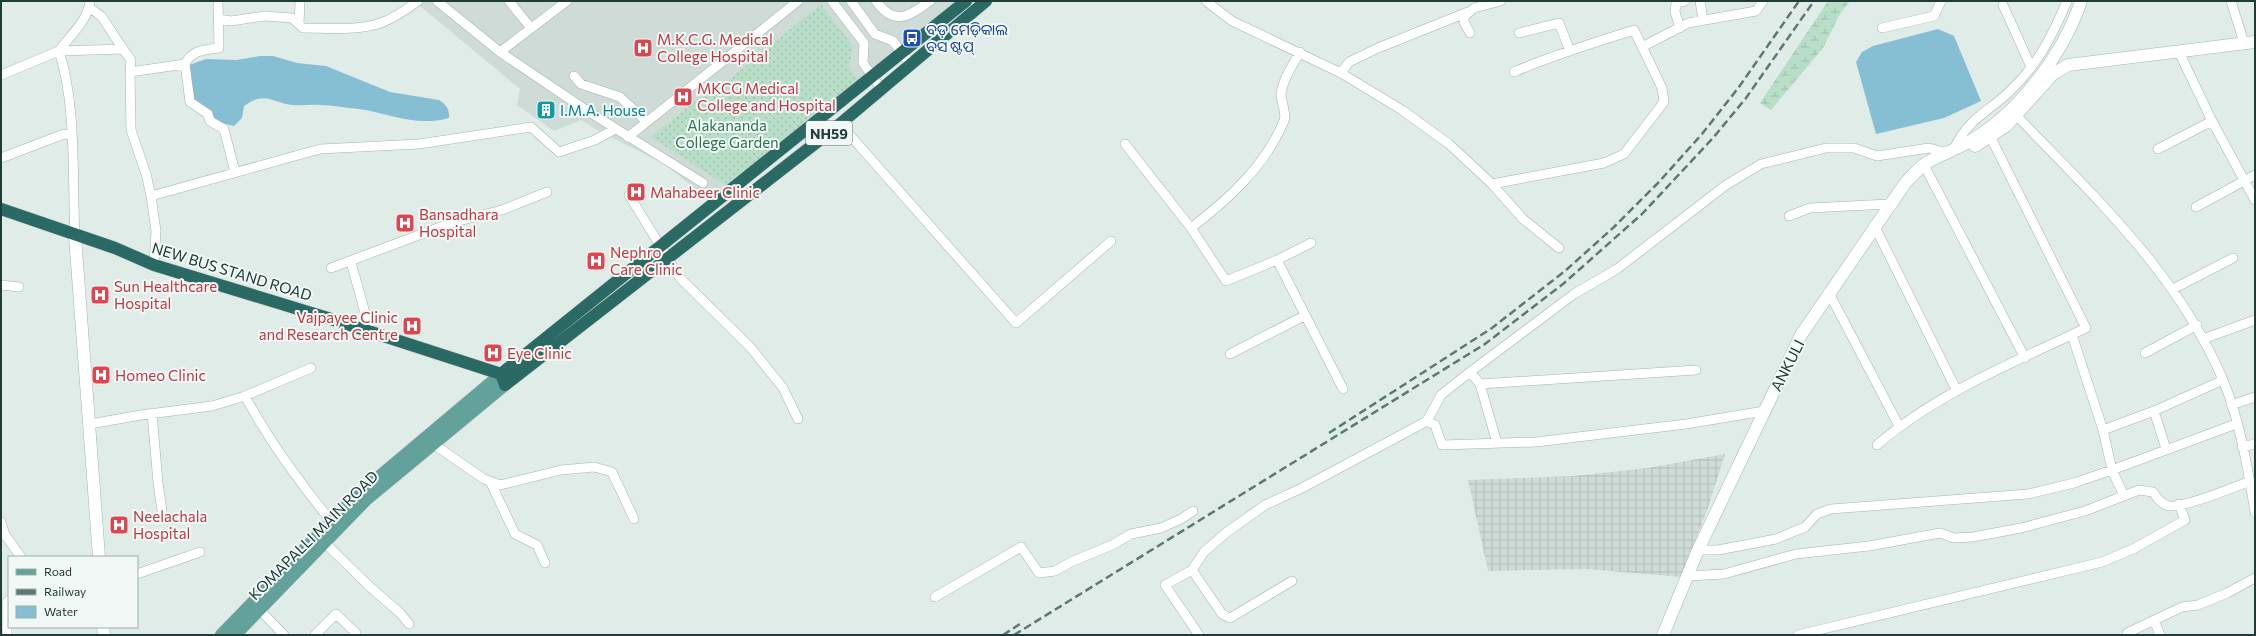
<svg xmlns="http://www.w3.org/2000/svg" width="2256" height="636" viewBox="0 0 2256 636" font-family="Commissioner,'Noto Sans Oriya',sans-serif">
<defs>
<pattern id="industrial-grid" width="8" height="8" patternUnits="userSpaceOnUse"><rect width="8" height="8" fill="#cedbd7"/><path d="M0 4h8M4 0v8" fill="none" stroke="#b1bdb9"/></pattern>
<pattern id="wetland-marsh" width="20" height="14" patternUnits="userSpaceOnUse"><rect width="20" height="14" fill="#b8dec7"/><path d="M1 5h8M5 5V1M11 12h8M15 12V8" fill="none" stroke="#9ebfac"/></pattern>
<pattern id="garden-dots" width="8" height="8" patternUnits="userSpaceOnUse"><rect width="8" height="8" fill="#b8dec7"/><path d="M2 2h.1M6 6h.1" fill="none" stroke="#9ebfac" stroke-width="1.8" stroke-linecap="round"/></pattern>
</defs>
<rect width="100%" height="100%" fill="#e0ece8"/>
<path fill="#cedbd7" d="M 414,1 L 963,1 L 717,206 L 663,163 L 602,133 L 581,120 L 554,131 L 517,105 L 520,89 Z"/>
<path fill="url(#industrial-grid)" d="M 1725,454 L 1708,508 L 1681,577 L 1587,569 L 1488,571 L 1468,480 L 1574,476 L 1648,468 Z"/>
<path fill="url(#wetland-marsh)" d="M 1828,1 L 1850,1 L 1840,14 L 1823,48 L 1771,110 L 1760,103 Z"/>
<path fill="url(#garden-dots)" d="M 821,4 L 853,46 L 849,67 L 859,81 L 730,188 L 651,137 L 698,99 L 713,93 Z"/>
<path fill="#86bed3" d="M 1938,29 L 1954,36 L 1981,101 L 1944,118 L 1876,134 L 1856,62 L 1862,52 L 1873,46 Z
M 260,56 L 273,56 L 297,63 L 326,66 L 390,92 L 439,100 C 446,104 450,110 449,118 C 415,127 392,114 359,109 C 346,108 333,105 320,105 C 311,104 301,106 292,105 C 271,102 265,91 244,106 L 242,118 L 234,126 L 214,121 L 195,103 L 189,65 L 206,59 L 236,60 Z"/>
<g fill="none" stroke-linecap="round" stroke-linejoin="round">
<g stroke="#a3b4b0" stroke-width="10">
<path id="street" d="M 437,1 L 500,52 L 586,110 L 703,183
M 509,1 L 531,28
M 832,1 L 864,43 L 863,63 L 882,90
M 851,1 L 875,34 L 893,41 L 911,65
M 876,1 C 894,27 910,16 930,1
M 1206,1 L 1232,21 L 1341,73 L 1402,110 L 1449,144 L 1492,184 L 1523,219 L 1559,248
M 1700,1 L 1703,20
M 2231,1 L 2244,43
M 2003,5 L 2031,67
M 89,7 L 102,17 L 123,49
M 219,19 L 231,21 L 264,16 L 292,18 L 303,28 C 328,28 357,31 381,23 C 394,18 406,10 418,1
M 299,24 L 300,1
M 1680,28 L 1675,12 L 1676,3 L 1685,1
M 1882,28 L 1934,16 L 1941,1
M 1470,33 L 1464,22 L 1464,17 L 1474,8 L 1501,1
M 1519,33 L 1559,23 L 1570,51
M 1642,47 L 1688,23 L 1756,11 L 1763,1
M 500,52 L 567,1
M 2179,52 L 2212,121 L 2255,200
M 185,64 C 192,50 204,50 219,48 L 218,1
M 130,72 L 131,130 L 146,174 L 151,196
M 1341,73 L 1349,62 L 1378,48 L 1468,12
M 1,75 L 59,51 L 123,49 L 131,60 L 130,72 L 185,64 L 190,102 L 208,114 L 210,121 L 224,129 L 235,172
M 574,76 L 581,84 L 620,97 L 647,122
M 2017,116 C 2096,199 2177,272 2223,380 C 2240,420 2248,470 2255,512
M 840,124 L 1016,323 L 1111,241
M 628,137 L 798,1
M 1125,144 L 1191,228 L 1226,281 L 1277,260 L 1343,389
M 1954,149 C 1968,119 1985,114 2008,93 C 2037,66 2052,37 2067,1
M 2158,149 L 2212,121
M 1,158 L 64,134 L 71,135
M 1924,165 L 2025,358
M 1492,184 L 1604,163 L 1624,154 L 1664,102 L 1662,88 L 1634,30 C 1594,43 1553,55 1514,72
M 629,195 L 680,278 L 751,348 L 783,388 L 798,419
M 2196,207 L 2255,175
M 1789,216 L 1810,208 L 1889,204
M 1874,225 L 1957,391
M 1191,228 C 1229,199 1265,166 1284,121 C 1287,113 1281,102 1281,94 C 1283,78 1293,65 1300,52
M 75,236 C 72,178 77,106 59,51 C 69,37 89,19 90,1
M 1277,260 L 1311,243
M 351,262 L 370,331
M 154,265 L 156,231 L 151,196 L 320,149 L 419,144 L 531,127 L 559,152 L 595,140 L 615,129
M 331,268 L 451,223 L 502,210 L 547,192
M 1,285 L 19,287
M 2173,289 L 2233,258
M 1829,293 L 1899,426
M 2072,335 L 2103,430 L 2112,470 L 2124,496
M 2203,339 L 2255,320
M 2145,353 L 2197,325
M 1230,354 L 1304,316
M 1470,372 L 1480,384 L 1497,443
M 1480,384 L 1696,370
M 245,396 C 268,439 300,483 331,521
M 2231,405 L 2255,397
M 2154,411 L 2166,449
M 152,413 L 158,483 L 163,518
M 1427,421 L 1441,395 L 1470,372 L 1574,294 L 1617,269 L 1726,185 L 1761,164 L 1826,148 L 1854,148 L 1877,156 L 1929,148 L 1947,153
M 90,424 L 141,415 L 212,406 L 245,396 L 311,368
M 2103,430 L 2154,411 L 2223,380
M 429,441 L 484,479 L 500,485 L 561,470 L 594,467 L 612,472 L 634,519
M 1877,445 C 1937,393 2015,362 2086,328 L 1991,138
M 2242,447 L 2255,444
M 490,481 L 515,534 L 537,545 L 545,563
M 1,522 L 5,535 L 21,557
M 324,542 L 369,586 L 400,613 L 409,624
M 1698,550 L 1718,550 L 1776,539 L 1805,527 L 1817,514 L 1831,509 L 2028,494 L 2074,483 L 2112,470 L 2236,424
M 1192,570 L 1222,614 L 1230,618 L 1292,581
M 137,574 L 200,552
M 1688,576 L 1724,574 L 1796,554 L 1869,546 L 1940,533 L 1954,538 L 1973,537 L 2021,528 L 2085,511 L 2139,490 L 2153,492 C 2157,498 2161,504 2169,506 C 2183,508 2235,487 2250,481
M 935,597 L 1021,547 L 1039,573 L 1055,571 L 1071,562 L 1112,545 L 1131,534 L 1161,528 L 1181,519 L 1193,511
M 260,610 L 284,635
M 2154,620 L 2160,635
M 7,635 L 7,602 L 9,600
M 315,635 L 336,614 L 356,633
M 1199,635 L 1165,585 L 1192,570 L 1204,552 L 1227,532 L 1265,505 L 1302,488 L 1427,421 L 1435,425 L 1442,445 L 1536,442 L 1686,424 L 1764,411
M 1798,635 L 2102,562 L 2133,549 L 2185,520 L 2179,504
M 2127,635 L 2127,633 L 2182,607 L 2198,605 L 2227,593 L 2255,578"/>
</g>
<g stroke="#9eb8b1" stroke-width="13">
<path id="secondary" d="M 1975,146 L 2006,126 L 2053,74 L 2068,65 L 2255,42
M 75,236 L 99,557
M 103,627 L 104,635
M 1663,635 L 1698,550 L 1801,335 L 1906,182 C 1912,176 1919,168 1926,163 C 1941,154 1958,149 1972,140 C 2020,111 2064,53 2081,1"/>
</g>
<g stroke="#c1c8c7" stroke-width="13">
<path id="primary" d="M 221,635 L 356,496 L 501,374
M 235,635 L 366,500 L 505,385"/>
</g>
<g stroke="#c1c8c7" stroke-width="13">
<path id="highway" d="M 1,209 L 115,248 L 154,265 L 331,319 L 501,374
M 501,374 L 505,385 L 840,124 L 986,1
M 501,374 L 966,1"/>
</g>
<use href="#street" stroke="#fff" stroke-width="9"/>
<use href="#secondary" stroke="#fff" stroke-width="12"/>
<use href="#primary" stroke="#63a29a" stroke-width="12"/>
<use href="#highway" stroke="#2b6964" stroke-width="12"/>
<path stroke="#5b7874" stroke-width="2.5" stroke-dasharray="8 4" stroke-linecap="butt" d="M 1329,433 L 1492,328 L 1565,271 L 1614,227 L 1658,183 L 1702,134 L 1739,87 L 1799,1
M 1003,635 L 1020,624
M 1014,635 L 1485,344 L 1563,284 L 1642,214 L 1713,138 L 1746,98 L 1814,1"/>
</g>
<defs>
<g id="bus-square" transform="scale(1)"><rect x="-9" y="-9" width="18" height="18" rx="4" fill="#1a4fb4" stroke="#f1f8f5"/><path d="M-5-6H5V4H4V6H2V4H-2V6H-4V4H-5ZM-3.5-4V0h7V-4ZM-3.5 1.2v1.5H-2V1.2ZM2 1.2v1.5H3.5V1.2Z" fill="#fff"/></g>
<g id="hospital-square" transform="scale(1)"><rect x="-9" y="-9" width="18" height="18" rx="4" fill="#e0444e" stroke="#f1f8f5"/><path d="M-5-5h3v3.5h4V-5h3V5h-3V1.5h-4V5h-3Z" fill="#fff"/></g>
<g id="building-square" transform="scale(1)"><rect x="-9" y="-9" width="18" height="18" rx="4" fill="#0f9aa8" stroke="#f1f8f5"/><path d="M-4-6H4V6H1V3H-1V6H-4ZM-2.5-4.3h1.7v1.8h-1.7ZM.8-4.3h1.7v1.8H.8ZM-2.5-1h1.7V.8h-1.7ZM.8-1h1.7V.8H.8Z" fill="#fff"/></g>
</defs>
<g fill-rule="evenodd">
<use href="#bus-square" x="912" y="38"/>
<use href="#hospital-square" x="643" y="48"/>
<use href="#hospital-square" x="683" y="97"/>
<use href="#building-square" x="546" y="110"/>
<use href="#hospital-square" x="636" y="192"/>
<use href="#hospital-square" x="405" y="223"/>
<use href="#hospital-square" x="596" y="261"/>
<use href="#hospital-square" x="100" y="295"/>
<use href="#hospital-square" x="412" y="326"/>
<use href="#hospital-square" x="493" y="353"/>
<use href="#hospital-square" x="101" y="375"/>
<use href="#hospital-square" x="119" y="525"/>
</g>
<g text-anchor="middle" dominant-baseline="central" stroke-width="4" stroke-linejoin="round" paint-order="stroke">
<rect fill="#f1f8f5" stroke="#5f7471" stroke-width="1" x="806" y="121" width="46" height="24" rx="3"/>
<g font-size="14" font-weight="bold" fill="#203c38">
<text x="829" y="133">NH59</text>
</g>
<g font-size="15" fill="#164399" stroke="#f1f8f5" text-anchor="start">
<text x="926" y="29">ବଡ଼ ମେଡ଼ିକାଲ<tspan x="926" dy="17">ବସ ଷ୍ଟପ୍</tspan></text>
</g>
<g font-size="15" fill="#be3a42" stroke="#f1f8f5" text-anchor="start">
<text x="657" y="39">M.K.C.G. Medical<tspan x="657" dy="17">College Hospital</tspan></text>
<text x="697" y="88">MKCG Medical<tspan x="697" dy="17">College and Hospital</tspan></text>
<text x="650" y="192">Mahabeer Clinic</text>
<text x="419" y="214">Bansadhara<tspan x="419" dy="17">Hospital</tspan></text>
<text x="610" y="252">Nephro<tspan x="610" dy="17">Care Clinic</tspan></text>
<text x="114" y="286">Sun Healthcare<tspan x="114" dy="17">Hospital</tspan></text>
<text x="398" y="317" text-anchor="end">Vajpayee Clinic<tspan x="398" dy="17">and Research Centre</tspan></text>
<text x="507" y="353">Eye Clinic</text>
<text x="115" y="375">Homeo Clinic</text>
<text x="133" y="516">Neelachala<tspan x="133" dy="17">Hospital</tspan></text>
</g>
<g font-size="15" fill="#0d838f" stroke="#f1f8f5" text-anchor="start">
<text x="560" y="110">I.M.A. House</text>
</g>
<g font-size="15" fill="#29744f" stroke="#f1f8f5">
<text x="727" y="125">Alakananda<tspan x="727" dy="17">College Garden</tspan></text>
</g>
<g font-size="15" fill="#203c38" stroke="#f1f8f5">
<text transform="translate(232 271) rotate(17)">NEW BUS STAND ROAD</text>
<text transform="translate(1787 365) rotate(-63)">ANKULI</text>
<text transform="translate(313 535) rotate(-45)">KOMAPALLI MAIN ROAD</text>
</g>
</g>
<rect width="2256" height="636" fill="none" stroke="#203c38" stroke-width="4"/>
<rect x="8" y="556" width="130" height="72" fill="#f1f8f5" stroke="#9dada9"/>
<rect x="16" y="569" width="20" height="6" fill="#63a29a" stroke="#9dada9"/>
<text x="44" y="576" font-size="12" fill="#203c38">Road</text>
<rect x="16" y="589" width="20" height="6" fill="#5b7874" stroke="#9dada9"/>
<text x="44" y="596" font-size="12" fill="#203c38">Railway</text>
<rect x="16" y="606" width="20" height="12" fill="#86bed3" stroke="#9dada9"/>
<text x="44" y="616" font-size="12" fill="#203c38">Water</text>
</svg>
